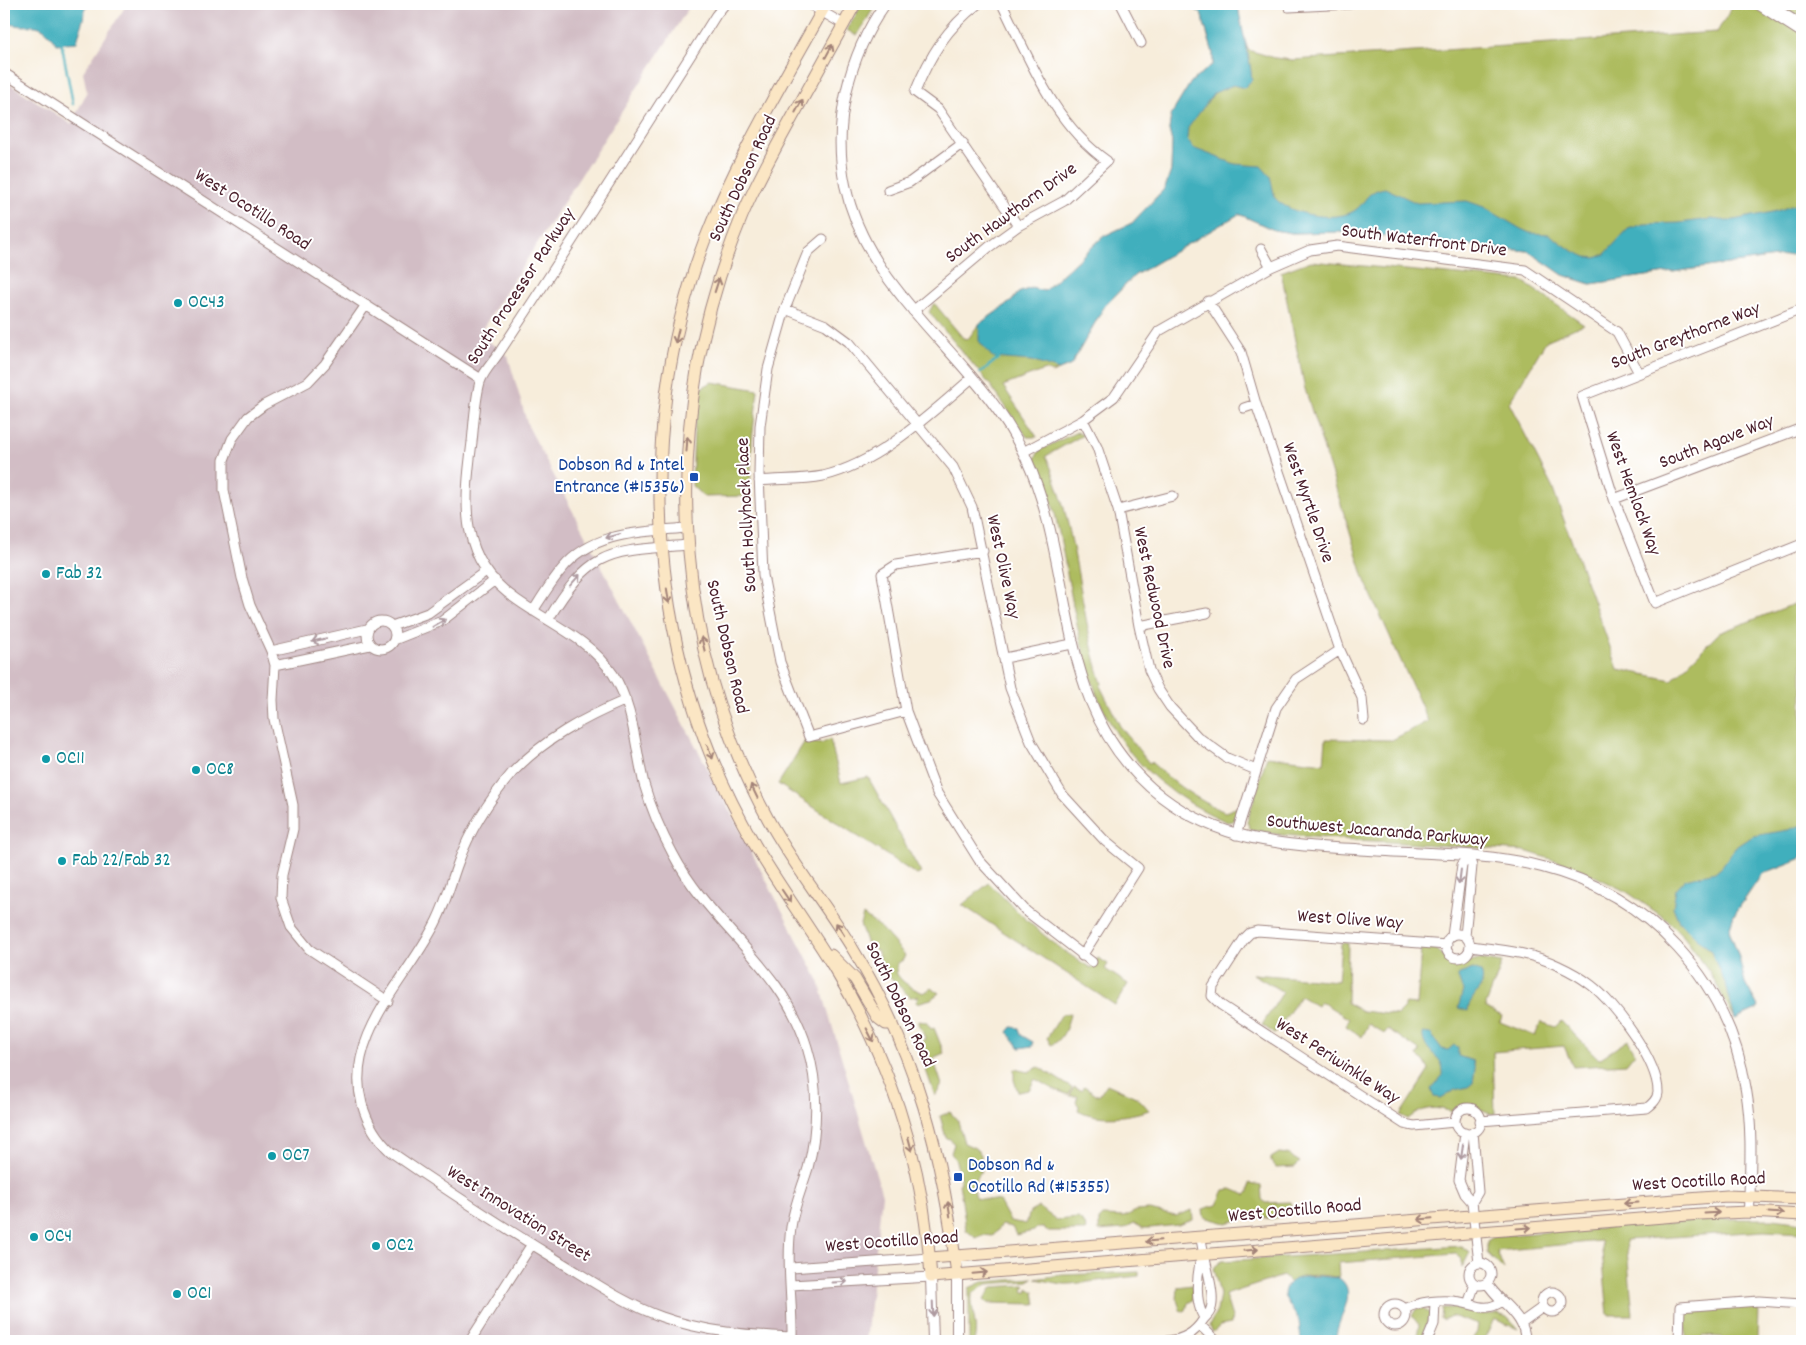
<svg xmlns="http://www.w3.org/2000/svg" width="1806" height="1345" viewBox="0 0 1806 1345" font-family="Dekko,sans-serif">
<rect width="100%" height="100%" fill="#fff"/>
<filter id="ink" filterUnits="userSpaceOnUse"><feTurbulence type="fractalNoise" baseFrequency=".02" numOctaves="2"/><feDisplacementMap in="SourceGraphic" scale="10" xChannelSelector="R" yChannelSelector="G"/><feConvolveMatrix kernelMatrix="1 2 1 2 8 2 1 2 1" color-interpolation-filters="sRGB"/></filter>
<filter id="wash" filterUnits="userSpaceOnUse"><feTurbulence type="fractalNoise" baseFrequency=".0096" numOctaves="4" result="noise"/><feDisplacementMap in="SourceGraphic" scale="20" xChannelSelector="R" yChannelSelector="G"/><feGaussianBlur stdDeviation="1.12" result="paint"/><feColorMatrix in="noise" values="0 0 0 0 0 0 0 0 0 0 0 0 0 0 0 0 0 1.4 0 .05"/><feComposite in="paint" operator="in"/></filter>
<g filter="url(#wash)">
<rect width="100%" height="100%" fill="#f7eddb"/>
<path fill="#d2bdc5" d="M 127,4 L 691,4 L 479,334 L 508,356 L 528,426 L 819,981 L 882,1195 L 866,1341 L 4,1341 L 4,80 L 71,124 L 87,92 L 83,72 Z"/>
<path fill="#adbc5e" stroke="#7c6e44" d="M 862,4 L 876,4 L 857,36 L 847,30 Z
M 1186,4 L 1238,4 L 1241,30 L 1248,50 L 1275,58 L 1293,60 L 1717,32 L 1734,4 L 1802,4 L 1802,253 L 1591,284 L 1563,275 L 1528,251 L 1339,232 L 1292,233 L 1274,230 L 1239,214 L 1135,275 L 1104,307 L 1071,365 L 1052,373 L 1045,370 L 1003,386 L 1037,437 L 1027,437 L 991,386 L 929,312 L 934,303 L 963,338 L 968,339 L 979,324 L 1012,301 L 1018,293 L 1031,288 L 1044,291 L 1104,236 L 1132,223 L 1165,188 L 1171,171 L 1172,142 L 1169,130 L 1171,115 L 1191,82 L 1213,64 L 1213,53 L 1201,13 Z
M 1311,261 L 1522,281 L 1584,324 L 1546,341 L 1509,403 L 1552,487 L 1618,669 L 1672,680 L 1719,633 L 1802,601 L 1802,858 L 1762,874 L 1734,915 L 1729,930 L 1738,954 L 1745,983 L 1759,1008 L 1735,1019 L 1709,971 L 1685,938 L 1666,919 L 1627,892 L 1576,867 L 1525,851 L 1282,835 L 1251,830 L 1247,822 L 1267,756 L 1324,763 L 1326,739 L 1392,740 L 1428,721 L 1365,581 L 1305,389 L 1281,272 Z
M 712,382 L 758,390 L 752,440 L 750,496 L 704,497 L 692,486 L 694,429 L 701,388 Z
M 1077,432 L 1083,435 L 1046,456 C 1078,528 1078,608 1102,684 L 1100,686 L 1120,726 L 1149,763 L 1151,762 C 1173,783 1197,800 1225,812 L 1238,807 L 1233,821 L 1227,822 C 1083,758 1086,658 1057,523 C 1053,501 1043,479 1035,458 L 1040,450 Z
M 830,739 L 841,783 L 868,777 L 921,873 L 917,875 L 778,784 L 805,741 L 821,744 Z
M 989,883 C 1020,915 1052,946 1091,968 L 1098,958 L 1108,964 L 1105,969 L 1128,984 L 1115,1005 L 962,905 Z
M 863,915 L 881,928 L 905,955 L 903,960 L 898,963 L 896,972 C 900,982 915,990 924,993 L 931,988 L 939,993 L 931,999 L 917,1003 L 916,1001 L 919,996 L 910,997 L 882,969 L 878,952 L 866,942 L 860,924 Z
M 1341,943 L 1348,943 L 1347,1003 L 1362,1011 L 1397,1015 L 1404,1008 L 1404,1004 L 1417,1005 L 1421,948 L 1436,949 L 1451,962 L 1462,963 L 1479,959 L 1502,963 L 1485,1007 L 1502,1016 L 1500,1022 L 1535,1036 L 1541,1022 L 1555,1027 L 1561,1021 L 1599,1059 L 1628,1040 L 1635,1053 L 1626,1064 L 1573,1067 L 1564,1046 L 1493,1052 L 1495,1114 C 1479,1115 1467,1093 1452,1112 C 1435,1106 1423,1107 1408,1119 L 1400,1115 L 1429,1070 L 1424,1061 L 1417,1056 L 1420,1051 L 1388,1029 L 1384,1034 L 1369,1024 L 1362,1037 L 1346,1026 L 1349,1019 L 1320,1001 L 1317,1006 L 1300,996 L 1275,1034 L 1262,1025 L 1283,992 L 1253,974 L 1338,981 Z
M 1062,1014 L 1070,1014 C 1068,1025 1063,1041 1051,1045 L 1047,1038 Z
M 918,1021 L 926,1022 L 931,1029 L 934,1028 L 944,1053 L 933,1058 L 942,1085 L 935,1096 L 919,1050 L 925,1038 Z
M 1039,1067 L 1072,1088 L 1069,1095 L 1051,1088 L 1035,1079 L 1029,1090 L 1018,1092 L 1014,1080 L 1014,1069 L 1028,1072 Z
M 1107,1084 L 1138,1098 L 1149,1110 C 1127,1117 1098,1121 1078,1110 L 1079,1106 L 1076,1102 L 1078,1096 L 1070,1096 L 1074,1087 L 1081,1090 L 1084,1086 L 1099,1096 Z
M 950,1112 L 958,1121 L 964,1143 L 975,1148 L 981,1154 L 981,1171 L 973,1184 L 976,1198 L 999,1201 L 1010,1221 L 1026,1224 L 1030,1212 L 1039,1207 L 1056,1220 L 1078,1218 L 1085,1224 L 1086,1231 L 1046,1231 L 1044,1228 L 1037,1228 L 1034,1231 L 1016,1235 L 1012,1227 L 1001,1225 L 993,1236 L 983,1235 L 976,1238 L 966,1230 C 964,1215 962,1200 959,1184 L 961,1183 L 956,1161 L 951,1153 L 954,1144 L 950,1139 L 946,1138 L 940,1116 Z
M 1279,1153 L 1287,1154 L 1300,1162 L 1295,1167 L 1276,1168 L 1271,1162 L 1271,1158 Z
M 1250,1183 L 1261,1185 L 1262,1199 L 1265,1203 L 1290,1202 L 1291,1205 L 1284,1216 L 1271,1219 L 1255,1216 L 1226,1223 L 1204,1217 L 1203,1209 L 1217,1205 L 1224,1190 L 1232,1189 L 1246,1195 L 1249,1192 Z
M 1149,1210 L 1176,1216 L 1192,1210 L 1193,1220 L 1178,1225 L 1150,1228 L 1142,1228 L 1134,1223 L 1123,1229 L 1099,1231 L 1099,1220 L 1103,1216 L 1124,1217 L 1136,1211 Z
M 1719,1219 L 1774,1219 L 1802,1223 L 1802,1233 L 1764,1231 L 1626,1240 L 1633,1315 L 1608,1315 L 1601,1241 L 1497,1251 L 1504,1270 L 1487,1253 L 1487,1241 L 1495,1236 Z
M 1462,1246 L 1470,1252 L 1462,1268 L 1462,1259 L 1456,1254 L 1338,1263 L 1339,1278 C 1324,1274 1302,1273 1290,1283 L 1283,1276 L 1225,1295 L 1232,1317 L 1231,1324 L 1220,1326 L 1213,1332 L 1209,1326 L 1217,1311 L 1220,1294 L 1213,1268 L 1222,1261 Z
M 1139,1272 L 1139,1276 C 1116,1278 1093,1282 1070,1284 C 1059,1285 1046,1280 1035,1279 L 1061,1275 Z
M 1033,1278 L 1028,1281 L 987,1284 L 972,1294 C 970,1310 979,1326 974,1341 L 969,1341 L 969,1288 L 982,1282 Z
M 1024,1285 L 1026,1286 L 1023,1289 L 1024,1292 L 1028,1292 L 1028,1288 L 1034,1292 L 1036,1304 L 987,1303 L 984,1300 L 992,1287 Z
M 1192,1285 L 1193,1300 L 1188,1303 L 1186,1310 L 1181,1312 L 1177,1300 L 1178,1287 Z
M 1758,1307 L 1757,1341 L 1726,1341 L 1722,1337 L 1703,1336 L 1698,1341 L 1686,1341 L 1686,1317 L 1691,1309 Z
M 1423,1308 L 1430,1314 L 1421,1341 L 1416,1341 L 1419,1325 L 1412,1316 L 1416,1309 Z
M 1442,1308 L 1456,1308 L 1480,1314 L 1498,1314 L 1507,1317 L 1518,1329 L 1494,1319 L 1483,1341 L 1471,1341 L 1477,1332 L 1478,1325 L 1451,1316 L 1443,1320 L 1441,1319 Z"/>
<path fill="#40afbd" stroke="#456774" d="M 4,4 L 87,4 L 77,42 L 56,44 C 38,13 28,34 4,21 Z
M 1186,4 L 1238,4 C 1241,30 1250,54 1252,80 L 1244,88 L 1233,85 L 1214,93 L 1188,128 L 1187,139 L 1193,148 L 1235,164 L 1261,166 L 1270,176 L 1275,198 C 1288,214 1332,222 1352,212 C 1366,205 1364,191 1385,188 L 1417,203 L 1467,201 L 1484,207 L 1521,229 L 1530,233 L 1549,234 L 1571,250 L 1586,257 L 1596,258 L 1605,254 L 1628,229 L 1644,224 L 1679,223 L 1711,219 L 1729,221 L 1777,211 L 1794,205 L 1802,198 L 1802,253 L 1591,284 L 1563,275 L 1528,251 L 1339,232 L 1292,233 L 1274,230 L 1239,214 L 1135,275 L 1104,307 L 1071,365 L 1059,370 L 1031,361 L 993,358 L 979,341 L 979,324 L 1012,301 L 1018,293 L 1031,288 L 1044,291 L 1104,236 L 1132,223 L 1165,188 L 1171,171 L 1172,142 L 1169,130 L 1171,115 L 1191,82 L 1213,64 L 1213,53 L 1201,13 Z
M 1802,825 L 1802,858 L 1762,874 L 1734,915 L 1729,930 L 1738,954 L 1745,983 L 1759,1008 L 1735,1019 L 1726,985 L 1710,950 L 1679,922 L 1673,907 L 1676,889 L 1685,879 L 1715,872 L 1722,866 L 1735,848 L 1753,836 L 1788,830 Z
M 1473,969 L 1481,972 C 1488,988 1469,995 1468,1011 L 1458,1008 L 1463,991 L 1457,975 Z
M 1012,1027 L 1019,1028 L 1021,1035 L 1033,1042 L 1033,1046 L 1020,1048 L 1008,1032 Z
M 1423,1033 L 1431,1034 L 1442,1049 L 1448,1050 L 1454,1045 L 1458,1047 L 1458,1056 L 1473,1061 L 1475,1069 L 1473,1083 L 1468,1087 L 1455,1090 L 1441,1098 L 1434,1097 L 1431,1089 L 1443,1075 C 1443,1071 1443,1066 1441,1063 C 1438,1055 1421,1048 1423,1033 Z
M 1318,1276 L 1339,1278 C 1361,1293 1334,1321 1336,1341 L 1301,1341 L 1299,1321 L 1284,1296 C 1284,1277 1303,1277 1318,1276 Z"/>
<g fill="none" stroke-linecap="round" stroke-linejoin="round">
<path stroke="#40afbd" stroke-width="2.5" d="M 61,41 L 73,104
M 980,373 L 1000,357"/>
</g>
</g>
<g filter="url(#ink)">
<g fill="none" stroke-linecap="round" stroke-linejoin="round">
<g stroke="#a08683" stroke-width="11">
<path id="minor" d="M 725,4 L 716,15 C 659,106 601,196 543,286 C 529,307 515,329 501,350 C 495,360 484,370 480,382 C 475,400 474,423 472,442 C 464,504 458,560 517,600 C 551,624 589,639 613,674 C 634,707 635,747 644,784 C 651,808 661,832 673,854 C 711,927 782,965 807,1047 C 819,1085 818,1129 808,1168 C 802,1188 794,1206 791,1227 C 786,1264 793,1304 792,1341
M 809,4 L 843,24
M 978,4 C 947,28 930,55 915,92 L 938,109 L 1018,226
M 1121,4 L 1141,43
M 1288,4 L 1289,7 L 1350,4
M 1757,4 L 1802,33
M 1768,4 L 1802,25
M 4,73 L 481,379
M 888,190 L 910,182 L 963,143
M 823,239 L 808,252 L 785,309 L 768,369 L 760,426 L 759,474 L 763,575 L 780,662 L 809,737 L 906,711
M 1261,249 L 1271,267
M 1208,301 L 1241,352 L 1256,404 L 1340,650 L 1362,698 L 1364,720
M 366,305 L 325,364 L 308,382 L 264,405 L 248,417 L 232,439 L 224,460 L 224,490 L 242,578 L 250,605 L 271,651 L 275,665 L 273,700 L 274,719 L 293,805 L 293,829 L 282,875 L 281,898 L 291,927 L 309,949 L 388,1001
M 785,309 L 826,325 L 849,342 L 953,467 L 972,507 L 1010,688 L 1031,742 L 1062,794 L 1105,841 L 1138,868 L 1082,956
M 1802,309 L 1582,396 L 1614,499 L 1655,603 L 1802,544
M 913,311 L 989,247 L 1018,226 L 1064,201 L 1107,161 C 1054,124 1030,60 1002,4
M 1244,408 L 1256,404
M 1083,420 L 1097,447 L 1118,510 L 1139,626 L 1149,670 L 1158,689 L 1170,707 L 1198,737 L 1227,758 L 1256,770
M 1023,452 L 1083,420 L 1114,397 L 1159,331 L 1271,267 L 1310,250 L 1337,246 L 1525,270 L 1617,332 L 1639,373
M 759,481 C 780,479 803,480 823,476 C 879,463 930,414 972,378
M 1614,499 L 1802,428
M 1118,510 L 1173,496
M 983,551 L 896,565 L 882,574 L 906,711 L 937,793 L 979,860 L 1026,911 L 1092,962
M 533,611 C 542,597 551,582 562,569 C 593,531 642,532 687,528
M 548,620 C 592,547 609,552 688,545
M367 635a14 14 0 1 1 28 0a14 14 0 1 1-28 0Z
M 392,626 L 428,613 L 486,571
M 1139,626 L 1207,613
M 394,640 L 442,621 L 495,580
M 271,651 L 367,629
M 1005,658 L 1072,644
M 275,665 L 370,645
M 626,700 C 584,718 544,739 512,773 C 489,800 470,830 458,863 C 451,882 446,902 437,920 C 410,977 343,1035 362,1104 C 367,1122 377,1139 391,1152 C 446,1190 502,1226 559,1261 C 592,1281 625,1304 662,1317 C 704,1332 748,1335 792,1337
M 1236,835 L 1276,708 L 1296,679 L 1340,650
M1446 946a12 12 0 1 1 24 0a12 12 0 1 1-24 0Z
M 1452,936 L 1462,865 L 1469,857
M 1465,936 L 1472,866 L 1469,857
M 1447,945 L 1257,931 L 1250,933 L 1244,939 L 1213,987 L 1212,996 L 1221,1005 L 1404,1124 L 1414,1126 L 1455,1122
M 1470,946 C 1501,950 1530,952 1559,966 C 1570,971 1582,978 1591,985 C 1615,1003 1659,1063 1658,1093 C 1657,1100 1652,1104 1647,1108 L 1480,1121
M1455 1121a13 13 0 1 1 26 0a13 13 0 1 1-26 0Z
M 1465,1133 L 1459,1180 L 1465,1194 L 1472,1202 L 1479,1263
M 1472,1202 L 1478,1192 L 1473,1132
M 1202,1254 C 1197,1273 1194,1301 1204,1318
M1469 1274a11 11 0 1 1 22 0a11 11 0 1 1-22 0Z
M 791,1268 L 930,1258
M 1487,1283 C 1500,1304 1526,1315 1525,1341
M 791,1285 L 931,1277
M1542 1302a10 10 0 1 1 20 0a10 10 0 1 1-20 0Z
M 1468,1304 L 1475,1284
M1384 1315a11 11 0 1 1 22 0a11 11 0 1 1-22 0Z
M 1405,1309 C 1419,1301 1443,1299 1460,1302 C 1476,1305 1486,1312 1501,1302
M 1522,1322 L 1543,1307
M 1200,1325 L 1216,1341
M 470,1341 L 532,1244
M 1167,1341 C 1183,1340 1195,1333 1203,1320 C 1205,1317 1209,1314 1210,1311 C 1218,1296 1202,1256 1201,1237
M 1427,1341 L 1434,1324 L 1435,1302
M 1679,1341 L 1680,1307 L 1759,1301 L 1802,1304"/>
</g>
<g stroke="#a08683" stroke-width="12">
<path id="tertiary" d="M 885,4 C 849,55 832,123 845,185 C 869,299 980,357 1026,458 C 1079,574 1050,710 1162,797 C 1225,845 1293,845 1369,850 C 1425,854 1486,852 1542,867 C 1649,894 1729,981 1746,1090 C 1753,1130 1750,1172 1749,1212
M 957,1275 L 957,1341
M 931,1277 L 933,1341"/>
</g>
<g stroke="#a08683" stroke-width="13">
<path id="secondary" d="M 826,4 C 783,82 736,159 704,242 C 631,437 649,665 755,845 C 779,886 808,925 833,966 C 891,1061 924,1167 931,1277 L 1700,1214 L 1749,1212 L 1802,1215
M 855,4 C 837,36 820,68 802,100 C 781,138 759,176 742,216 C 662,409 667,633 768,819 C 793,865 827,906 854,951 C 917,1054 943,1156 957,1275
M 831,955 L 855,979 L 878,1018 L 886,1024 L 893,1024
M 930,1258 L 1727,1196 L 1802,1199"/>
</g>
<use href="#minor" stroke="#fff" stroke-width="9"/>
<use href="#tertiary" stroke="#fff" stroke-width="10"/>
<use href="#secondary" stroke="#fbe6c4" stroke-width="11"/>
</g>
<defs><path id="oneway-shaft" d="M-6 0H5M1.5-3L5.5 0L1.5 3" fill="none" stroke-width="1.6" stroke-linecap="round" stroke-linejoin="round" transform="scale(1.25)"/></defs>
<g stroke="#a28278">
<use href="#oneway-shaft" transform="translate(829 51) rotate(-62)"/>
<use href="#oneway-shaft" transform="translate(799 106) rotate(-61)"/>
<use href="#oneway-shaft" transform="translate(717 285) rotate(-72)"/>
<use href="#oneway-shaft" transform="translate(677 336) rotate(103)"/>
<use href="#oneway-shaft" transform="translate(687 444) rotate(-86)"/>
<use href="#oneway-shaft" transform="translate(668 596) rotate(81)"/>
<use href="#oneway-shaft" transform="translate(703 644) rotate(-103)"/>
<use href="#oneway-shaft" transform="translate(710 752) rotate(68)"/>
<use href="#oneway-shaft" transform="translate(754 791) rotate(-116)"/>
<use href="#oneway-shaft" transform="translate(786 896) rotate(56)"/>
<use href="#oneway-shaft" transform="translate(840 929) rotate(-123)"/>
<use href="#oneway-shaft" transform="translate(870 1035) rotate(63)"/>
<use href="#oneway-shaft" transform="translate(910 1144) rotate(75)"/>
<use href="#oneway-shaft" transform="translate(1631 1203) rotate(176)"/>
<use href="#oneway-shaft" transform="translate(949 1209) rotate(-99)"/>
<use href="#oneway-shaft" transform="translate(1712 1213) rotate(-3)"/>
<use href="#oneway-shaft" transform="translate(1776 1213) rotate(4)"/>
<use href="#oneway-shaft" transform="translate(1425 1219) rotate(175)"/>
<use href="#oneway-shaft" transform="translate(1524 1228) rotate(-4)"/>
<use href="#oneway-shaft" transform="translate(1153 1241) rotate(175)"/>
<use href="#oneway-shaft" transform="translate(1251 1250) rotate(-5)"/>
<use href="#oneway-shaft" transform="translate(980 1273) rotate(-5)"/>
</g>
<g stroke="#ae9aa0">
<use href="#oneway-shaft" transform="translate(613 536) rotate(165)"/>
<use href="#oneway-shaft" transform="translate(575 580) rotate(-48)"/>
<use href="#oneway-shaft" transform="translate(439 623) rotate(-30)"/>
<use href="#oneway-shaft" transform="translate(319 640) rotate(167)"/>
<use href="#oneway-shaft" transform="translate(1460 877) rotate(97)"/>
<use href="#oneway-shaft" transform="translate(1462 1152) rotate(98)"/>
<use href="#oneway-shaft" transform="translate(840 1282) rotate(-3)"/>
<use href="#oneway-shaft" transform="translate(933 1309) rotate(88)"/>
</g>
</g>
<g fill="#0f9aa8" stroke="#fff" stroke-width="2">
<circle cx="178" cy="303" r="5"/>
<circle cx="46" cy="574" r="5"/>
<circle cx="46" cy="759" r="5"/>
<circle cx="196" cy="770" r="5"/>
<circle cx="62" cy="861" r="5"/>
<circle cx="272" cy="1156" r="5"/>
<circle cx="34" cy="1237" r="5"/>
<circle cx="376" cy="1246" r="5"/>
<circle cx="177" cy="1294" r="5"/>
</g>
<g fill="#1a4fb4" stroke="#fff" stroke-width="2">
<rect x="689" y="472" width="10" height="10" rx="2.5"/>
<rect x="953" y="1172" width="10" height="10" rx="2.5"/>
</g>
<g text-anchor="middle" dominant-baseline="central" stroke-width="4" stroke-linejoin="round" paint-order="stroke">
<g font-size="19" fill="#4a1f2b" stroke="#fff">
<text transform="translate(744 179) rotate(-65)">South Dobson Road</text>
<text transform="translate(252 211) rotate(33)">West Ocotillo Road</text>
<text transform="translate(1012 214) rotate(-36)">South Hawthorn Drive</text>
<text transform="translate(1424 242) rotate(7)">South Waterfront Drive</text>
<text transform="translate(522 287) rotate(-57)">South Processor Parkway</text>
<text transform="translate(1686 337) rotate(-21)">South Greythorne Way</text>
<text transform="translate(1717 443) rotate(-21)">South Agave Way</text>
<text transform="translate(1632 494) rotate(70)">West Hemlock Way</text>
<text transform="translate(1307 503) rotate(71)">West Myrtle Drive</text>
<text transform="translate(748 515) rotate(-93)">South Hollyhock Place</text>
<text transform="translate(1002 567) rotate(78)">West Olive Way</text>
<text transform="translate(1153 598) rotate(78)">West Redwood Drive</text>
<text transform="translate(726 647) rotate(77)">South Dobson Road</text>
<text transform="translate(1377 832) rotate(5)">Southwest Jacaranda Parkway</text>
<text transform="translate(1350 921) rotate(4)">West Olive Way</text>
<text transform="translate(899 1005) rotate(64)">South Dobson Road</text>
<text transform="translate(1337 1062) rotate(33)">West Periwinkle Way</text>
<text transform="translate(1699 1183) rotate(-3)">West Ocotillo Road</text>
<text transform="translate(1295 1212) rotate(-5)">West Ocotillo Road</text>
<text transform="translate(518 1215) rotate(32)">West Innovation Street</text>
<text transform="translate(892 1243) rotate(-4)">West Ocotillo Road</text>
</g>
<g font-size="19" fill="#0d838f" stroke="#fff" text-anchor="start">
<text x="188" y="303">OC43</text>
<text x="56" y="574">Fab 32</text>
<text x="56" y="759">OC11</text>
<text x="206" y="770">OC8</text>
<text x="72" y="861">Fab 22/Fab 32</text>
<text x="282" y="1156">OC7</text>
<text x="44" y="1237">OC4</text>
<text x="386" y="1246">OC2</text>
<text x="187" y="1294">OC1</text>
</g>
<g font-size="19" fill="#164399" stroke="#fff" text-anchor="end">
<text x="684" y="466">Dobson Rd &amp; Intel<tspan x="684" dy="22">Entrance (#15356)</tspan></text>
<text x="968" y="1166" text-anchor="start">Dobson Rd &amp;<tspan x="968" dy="22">Ocotillo Rd (#15355)</tspan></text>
</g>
</g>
<rect width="1806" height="1345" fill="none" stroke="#fff" stroke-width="20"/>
</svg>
